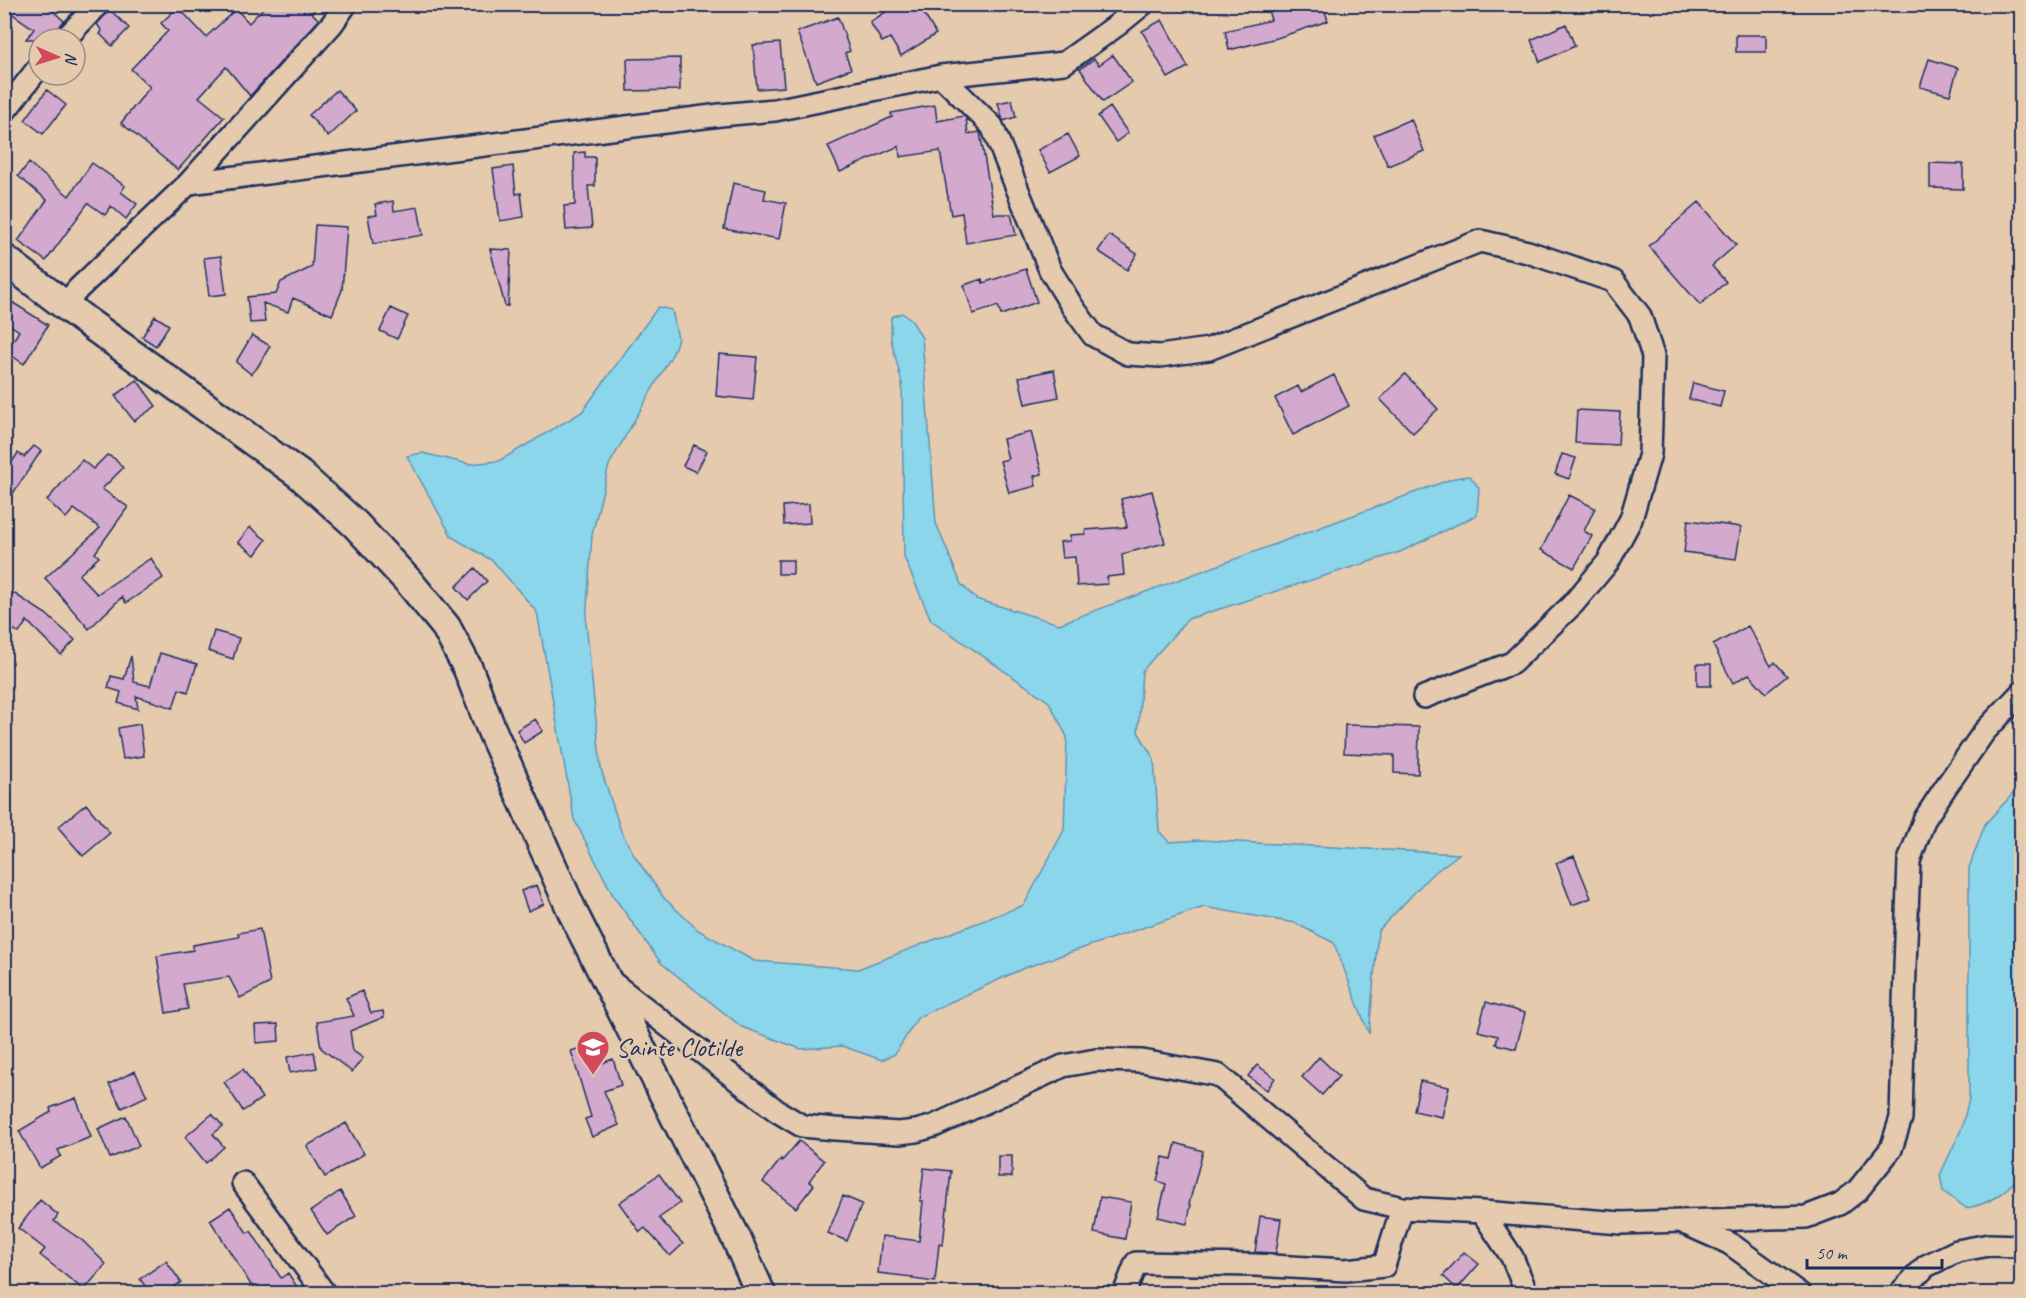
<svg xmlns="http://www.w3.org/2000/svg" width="2026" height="1298" viewBox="0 0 2026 1298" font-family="Caveat,sans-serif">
<rect width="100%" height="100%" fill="#e6caad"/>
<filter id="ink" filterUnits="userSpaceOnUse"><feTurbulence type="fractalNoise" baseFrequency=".0167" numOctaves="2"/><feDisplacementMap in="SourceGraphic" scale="12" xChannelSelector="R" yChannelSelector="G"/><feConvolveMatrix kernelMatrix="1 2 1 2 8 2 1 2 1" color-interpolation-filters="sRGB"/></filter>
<g filter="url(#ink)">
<path fill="#8bd6eb" stroke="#5e93b3" stroke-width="1.5" d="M 658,307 L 672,310 L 678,339 L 673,353 L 609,465 L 592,535 L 586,622 L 601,769 L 621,831 L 636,858 L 664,898 L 698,930 L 754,961 L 858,969 L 1024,905 L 1064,830 L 1067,737 L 1049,702 L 931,620 L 904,557 L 902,383 L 891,340 L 891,317 L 902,313 L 911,319 L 922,338 L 936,523 L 961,584 L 976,599 L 1059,624 L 1454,478 L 1470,476 L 1479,488 L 1477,515 L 1400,552 L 1188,619 L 1142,671 L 1138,732 L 1154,759 L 1159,831 L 1169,842 L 1201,840 L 1459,854 L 1430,876 L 1378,931 L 1369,1034 L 1334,943 L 1295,923 L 1204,907 L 1024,968 L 918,1017 L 895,1054 L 882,1060 L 842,1046 L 801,1049 L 742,1027 L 661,963 L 614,897 L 574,819 L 537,612 L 493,561 L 452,537 L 407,456 L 422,453 L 469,464 L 499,461 L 582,412 Z
M 2021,785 L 2021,1175 C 2005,1192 1989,1205 1966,1208 L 1943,1191 L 1940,1175 L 1961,1130 L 1969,1099 L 1969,868 L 1985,824 Z"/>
<path fill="#d4a9ce" stroke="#1b2f5e" stroke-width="1.5" d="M 4,4 L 45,4 L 64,21 L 49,39 L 26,39 L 34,29 L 4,8 Z
M 267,4 L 319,4 L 312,13 L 319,20 L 250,96 L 226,67 L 199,97 L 224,117 L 178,170 L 121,123 L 150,87 L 131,69 L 168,31 L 161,23 L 178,7 L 206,37 L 236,9 L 249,23 Z
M 898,4 L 918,4 L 936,34 L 901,56 L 890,38 L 882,42 L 870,22 Z
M 1266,4 L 1323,4 L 1328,21 L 1277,38 L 1229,50 L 1225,31 L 1271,20 Z
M 110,10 L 129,28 L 112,46 L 100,34 L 102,31 L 97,24 Z
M 838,17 L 850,51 L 845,53 L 851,69 L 816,82 L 797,32 Z
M 1162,20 L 1188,67 L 1168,78 L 1142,31 Z
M 1566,24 L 1575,46 L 1540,62 L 1531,40 Z
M 1736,35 L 1766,35 L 1766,52 L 1736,52 Z
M 780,43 L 784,87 L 757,89 L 753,45 Z
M 1113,55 L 1132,82 L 1103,102 L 1080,69 L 1094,59 L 1099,65 Z
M 680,58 L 680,90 L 628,91 L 627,59 Z
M 1929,59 L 1958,68 L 1950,95 L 1920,87 Z
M 47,90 L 66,105 L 43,134 L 25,120 Z
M 337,90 L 356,111 L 328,137 L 309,115 Z
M 1012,100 L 1016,117 L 1003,121 L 998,103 Z
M 935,105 L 937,121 L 964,116 L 966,118 L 968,134 L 980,132 L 994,214 L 1011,214 L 1016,235 L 966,243 L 962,213 L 951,215 L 940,151 L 900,157 L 899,146 L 840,172 L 828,146 L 892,117 L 891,113 Z
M 1110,107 L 1128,133 L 1116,142 L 1098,116 Z
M 1411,119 L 1424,151 L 1388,166 L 1374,135 Z
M 1068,134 L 1080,156 L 1050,172 L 1038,150 Z
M 585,152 L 585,157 L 595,157 L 595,186 L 588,186 L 592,228 L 566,230 L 564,206 L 575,205 L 574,153 Z
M 29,163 L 69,196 L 92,163 L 125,186 L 121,192 L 137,204 L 126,219 L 111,206 L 105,215 L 88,203 L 46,261 L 18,241 L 47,200 L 18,176 Z
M 1930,163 L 1963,164 L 1963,189 L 1930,188 Z
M 513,166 L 516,194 L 521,193 L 524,217 L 500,221 L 493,169 Z
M 733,183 L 766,190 L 764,199 L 786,203 L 779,239 L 724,229 Z
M 393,201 L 394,211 L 418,207 L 423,235 L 373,244 L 368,216 L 377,215 L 375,204 Z
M 1699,202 L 1736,245 L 1712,266 L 1726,282 L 1700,305 L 1649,246 Z
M 315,225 L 347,227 L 342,290 L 332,315 L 293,298 L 288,312 L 263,303 L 265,322 L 250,323 L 247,297 L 276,294 L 281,282 L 312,267 Z
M 1109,235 L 1137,254 L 1127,270 L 1098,251 Z
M 490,249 L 511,250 L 508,306 L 505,306 Z
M 221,256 L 226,294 L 209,296 L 204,258 Z
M 1026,269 L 1037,302 L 1001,315 L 998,306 L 973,314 L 964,285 L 982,279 L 983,283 Z
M 4,297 L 48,325 L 24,364 L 6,352 L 19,331 L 4,321 Z
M 391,308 L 408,316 L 397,339 L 380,331 Z
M 155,316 L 169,325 L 156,346 L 142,337 Z
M 252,335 L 270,346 L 257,368 L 251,374 L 236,362 Z
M 719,354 L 757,357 L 753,400 L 716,396 Z
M 1054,370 L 1059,397 L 1025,404 L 1019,377 Z
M 1405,374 L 1438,409 L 1413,433 L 1380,399 Z
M 1334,375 L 1349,406 L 1293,435 L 1275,398 L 1298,386 L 1301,392 Z
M 137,380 L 156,406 L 134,421 L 115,396 Z
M 1693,383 L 1724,391 L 1720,407 L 1689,399 Z
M 1577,410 L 1620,412 L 1618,445 L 1575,443 Z
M 1031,432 L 1042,474 L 1034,476 L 1036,486 L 1009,493 L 1000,461 L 1008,459 L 1003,439 Z
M 694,445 L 707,451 L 696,472 L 683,466 Z
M 34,446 L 41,451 L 4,507 L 4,480 L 12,471 L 8,468 L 18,453 L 24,457 Z
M 1562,454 L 1576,458 L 1569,479 L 1555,474 Z
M 107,455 L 114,458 L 123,468 L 102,489 L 128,507 L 95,553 L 99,557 L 79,575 L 97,594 L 151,558 L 163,578 L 126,603 L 122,597 L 89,629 L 45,578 L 100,528 L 74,509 L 66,518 L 47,500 L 82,460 L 93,469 Z
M 1152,491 L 1165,543 L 1122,554 L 1124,575 L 1107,577 L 1108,584 L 1077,586 L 1075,557 L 1062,558 L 1060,542 L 1070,541 L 1070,535 L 1085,534 L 1085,530 L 1127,527 L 1121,499 Z
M 1569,495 L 1595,508 L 1584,531 L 1592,536 L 1574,568 L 1541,550 Z
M 809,504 L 810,523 L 784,525 L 783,506 Z
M 1688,520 L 1741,527 L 1736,559 L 1684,552 Z
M 250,527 L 266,540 L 255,555 L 238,542 Z
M 778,560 L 793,560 L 793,574 L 778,574 Z
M 475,568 L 487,581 L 468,600 L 456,587 Z
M 4,587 L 46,614 L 75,640 L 61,655 L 27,621 L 19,633 L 4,623 Z
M 1748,626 L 1771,666 L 1775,662 L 1787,676 L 1766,693 L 1749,674 L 1733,683 L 1713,645 Z
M 214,631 L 239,638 L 233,659 L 208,651 Z
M 160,653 L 197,664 L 188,692 L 179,689 L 173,708 L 136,696 L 138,709 L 118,703 L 121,692 L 108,688 L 111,676 L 124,679 L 131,656 L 134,682 L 150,686 Z
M 1697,664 L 1711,664 L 1711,686 L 1697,686 Z
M 535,719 L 543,731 L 524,743 L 517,730 Z
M 140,724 L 144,756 L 123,759 L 118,728 Z
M 1345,725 L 1419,727 L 1418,774 L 1394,773 L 1394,755 L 1344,753 Z
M 86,804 L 110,833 L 83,856 L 58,827 Z
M 1574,856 L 1591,898 L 1572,905 L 1556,863 Z
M 537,885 L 544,904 L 528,911 L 521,891 Z
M 260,929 L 270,983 L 240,998 L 229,977 L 183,984 L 188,1009 L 166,1013 L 157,956 L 193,950 L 193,945 L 239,937 L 238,933 Z
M 362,991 L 371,1013 L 383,1011 L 384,1017 L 350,1031 L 353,1051 L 363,1058 L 352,1072 L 321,1048 L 317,1022 L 354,1016 L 346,998 Z
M 1486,1002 L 1525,1013 L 1516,1049 L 1496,1044 L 1498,1036 L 1478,1031 Z
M 278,1024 L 279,1041 L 256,1043 L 255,1025 Z
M 597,1043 L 602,1063 L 613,1059 L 621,1085 L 604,1091 L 619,1125 L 592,1137 L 585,1119 L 591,1117 L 571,1051 Z
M 314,1052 L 317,1068 L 290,1073 L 287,1057 Z
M 1319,1057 L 1339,1076 L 1322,1095 L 1302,1077 Z
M 1257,1065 L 1275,1078 L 1267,1090 L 1248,1076 Z
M 243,1069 L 262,1098 L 243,1111 L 224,1082 Z
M 135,1071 L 147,1096 L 122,1108 L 109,1084 Z
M 1420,1081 L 1449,1087 L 1442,1117 L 1414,1111 Z
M 76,1098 L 91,1137 L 58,1150 L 61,1156 L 40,1168 L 19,1131 L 51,1112 L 50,1108 Z
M 212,1114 L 223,1126 L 213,1134 L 224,1147 L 206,1163 L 185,1137 Z
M 126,1116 L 139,1146 L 110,1158 L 98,1129 Z
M 346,1123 L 364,1154 L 325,1177 L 307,1146 Z
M 799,1141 L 824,1161 L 809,1181 L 814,1185 L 796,1208 L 763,1182 L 781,1159 L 782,1161 Z
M 1176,1143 L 1203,1151 L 1189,1204 L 1191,1205 L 1187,1224 L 1158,1217 L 1166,1184 L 1157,1181 L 1163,1157 L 1172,1159 Z
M 998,1156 L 1012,1156 L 1012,1177 L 998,1177 Z
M 924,1168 L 951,1171 L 943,1245 L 939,1244 L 935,1282 L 912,1279 L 913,1277 L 878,1273 L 882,1236 L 919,1241 L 923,1201 L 920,1201 Z
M 659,1174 L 680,1203 L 659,1218 L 683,1244 L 670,1256 L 645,1228 L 640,1232 L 619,1203 Z
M 340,1191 L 356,1216 L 327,1235 L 311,1211 Z
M 843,1196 L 862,1204 L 847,1241 L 828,1233 Z
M 1100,1197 L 1131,1202 L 1125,1239 L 1094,1233 Z
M 40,1200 L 58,1215 L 54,1221 L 83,1241 L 106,1264 L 84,1290 L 40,1255 L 45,1249 L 18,1228 Z
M 230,1207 L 247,1233 L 251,1231 L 281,1278 L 288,1273 L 301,1293 L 256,1293 L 210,1220 Z
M 1260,1216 L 1281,1219 L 1276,1253 L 1255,1252 Z
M 1464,1252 L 1479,1264 L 1457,1289 L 1443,1276 Z
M 166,1261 L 181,1282 L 165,1293 L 150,1293 L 140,1279 Z"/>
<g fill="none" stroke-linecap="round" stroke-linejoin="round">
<g stroke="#1b2f5e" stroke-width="26">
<path id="street" d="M 65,39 L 98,4
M 941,76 L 992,126 L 1050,270 L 1072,306 L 1093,335 L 1128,354 L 1160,356 L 1209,349 L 1480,241 L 1528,252 L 1613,281 L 1640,316 L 1653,356 L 1650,454 L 1631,519 L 1608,562 L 1573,604 L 1512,663 L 1424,697
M 4,112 L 39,67
M 189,183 L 720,115 L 775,110 L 941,76 L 1064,63 L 1116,26 L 1143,4
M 65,305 L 78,289 L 189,183 L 332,24 L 346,4
M 609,980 L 777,1111 L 802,1126 L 835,1129 L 899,1133 L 916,1131 L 934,1126 L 1063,1066 L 1096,1060 L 1142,1061 L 1218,1075 L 1364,1199 L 1402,1208 L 1482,1212 L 1621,1223 L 1806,1217 L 1840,1204 L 1857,1191 L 1891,1149 L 1901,1118 L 1905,967 L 1909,861 L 1924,820 L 1945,788 L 1984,732 L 2022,692
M 243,1183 L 325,1294
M 1482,1212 L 1512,1257 L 1527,1294
M 1686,1224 L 1729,1243 L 1800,1294
M 1124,1294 L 1136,1263 L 1255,1265 L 1346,1270 L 1384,1266 L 1402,1208
M 1899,1294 L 1926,1266 L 1957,1251 L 1989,1245 L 2022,1246"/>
</g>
<g stroke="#1b2f5e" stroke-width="33">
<path id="secondary" d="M 4,259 L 83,319 L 299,474 L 355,524 L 410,583 L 446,627 L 468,669 L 492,731 L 573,913 L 736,1238 L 761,1294"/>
</g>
<use href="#street" stroke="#e6caad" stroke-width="21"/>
<use href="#secondary" stroke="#e6caad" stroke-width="28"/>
</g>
</g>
<defs>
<g id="school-pin" transform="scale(1.725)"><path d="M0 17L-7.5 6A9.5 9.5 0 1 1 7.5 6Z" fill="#d1495b" stroke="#e6caad"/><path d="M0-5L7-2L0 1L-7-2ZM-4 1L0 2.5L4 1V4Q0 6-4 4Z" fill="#fff"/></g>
</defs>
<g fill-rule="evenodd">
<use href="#school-pin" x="593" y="1047"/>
</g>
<g text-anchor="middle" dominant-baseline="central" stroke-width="5" stroke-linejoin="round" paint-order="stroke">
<g font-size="26" fill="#1b2f5e" stroke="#e6caad" text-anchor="start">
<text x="616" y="1047">Sainte Clotilde</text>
</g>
</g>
<rect width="2026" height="1298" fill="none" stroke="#e6caad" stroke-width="24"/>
<rect x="12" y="12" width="2002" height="1274" fill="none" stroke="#1b2f5e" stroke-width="2" filter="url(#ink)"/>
<g transform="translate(57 57) rotate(93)"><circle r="28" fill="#e6caad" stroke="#958c8d" stroke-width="1.5"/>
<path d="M0-4.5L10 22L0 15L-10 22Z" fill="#d1495b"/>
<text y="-9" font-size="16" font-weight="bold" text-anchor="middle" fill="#1b2f5e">N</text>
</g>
<path d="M1807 1259v9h135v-9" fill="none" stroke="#1b2f5e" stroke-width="3"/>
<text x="1816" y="1259" font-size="18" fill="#1b2f5e" stroke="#e6caad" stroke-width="4.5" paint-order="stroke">50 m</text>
</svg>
